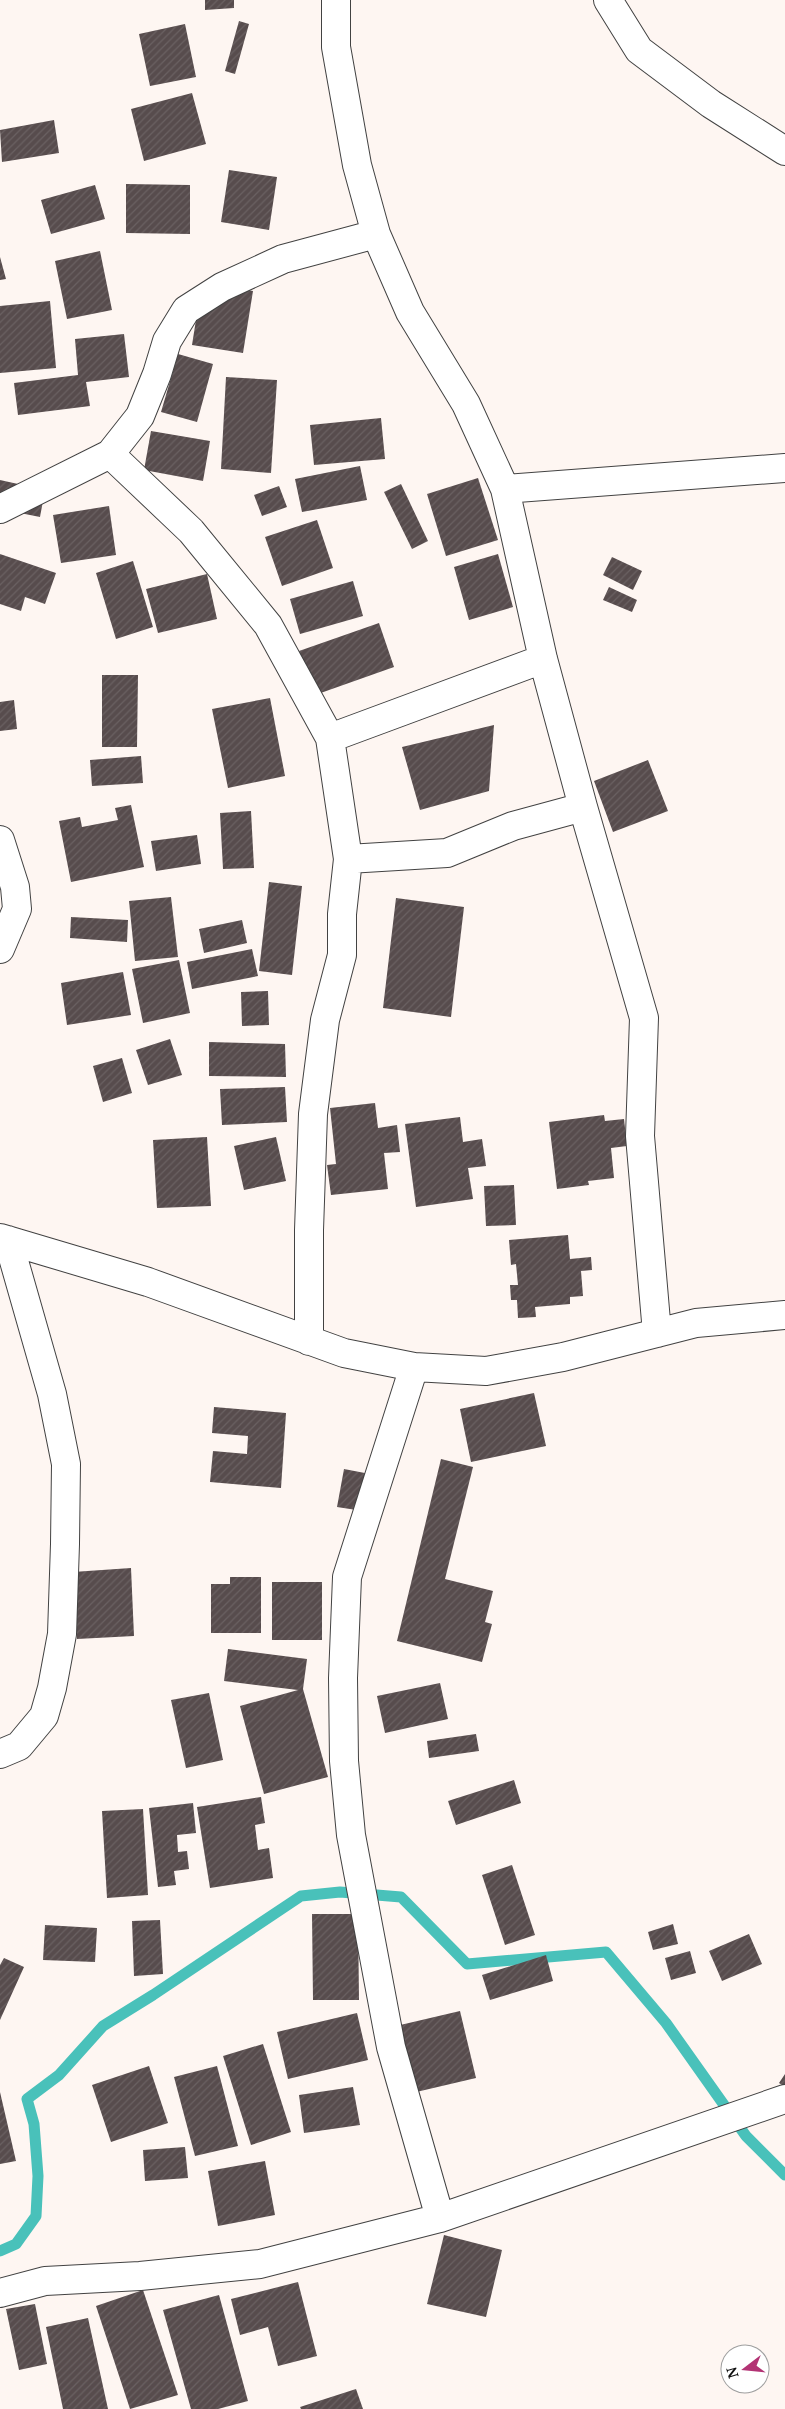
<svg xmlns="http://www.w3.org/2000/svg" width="785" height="2409" viewBox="0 0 785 2409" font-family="'Noto Serif',serif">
<defs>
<pattern id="building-hatch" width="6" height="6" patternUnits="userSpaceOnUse" patternTransform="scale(1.25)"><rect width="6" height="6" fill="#574c4d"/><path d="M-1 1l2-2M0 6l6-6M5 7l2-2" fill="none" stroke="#6a6162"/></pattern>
</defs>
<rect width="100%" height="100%" fill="#fef6f2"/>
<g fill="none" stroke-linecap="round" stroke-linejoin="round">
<path stroke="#49c1ba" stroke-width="11" d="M 0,2251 L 16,2244 L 36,2216 L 38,2176 L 34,2124 L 27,2099 L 59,2075 L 103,2026 L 153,1995 L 301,1896 L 340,1892 L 401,1897 L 467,1964 L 606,1952 L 666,2023 L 746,2136 L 785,2175"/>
</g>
<path fill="url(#building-hatch)" d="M 205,0 L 234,0 L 234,8 L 205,10 Z
M 239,21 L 249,24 L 235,74 L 225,71 Z
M 185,24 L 196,77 L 150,86 L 139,34 Z
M 192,93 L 206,144 L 144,161 L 131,109 Z
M 54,120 L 59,153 L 2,162 L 0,130 Z
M 229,170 L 277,177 L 269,230 L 221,222 Z
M 126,184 L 190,185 L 190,234 L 126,233 Z
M 95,185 L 105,219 L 51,234 L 41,200 Z
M 100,251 L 112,310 L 67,319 L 55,261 Z
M 0,257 L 6,279 L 0,280 Z
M 202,282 L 253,291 L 243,353 L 192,345 Z
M 50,301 L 56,368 L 0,373 L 0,306 Z
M 124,334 L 129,377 L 86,382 L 90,406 L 18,415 L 14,383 L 78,375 L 75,339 Z
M 178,354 L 213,364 L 197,422 L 161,412 Z
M 226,377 L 277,380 L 271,473 L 221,469 Z
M 381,418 L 385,459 L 314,465 L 310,425 Z
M 151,431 L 210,441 L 203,481 L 144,470 Z
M 360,466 L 367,500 L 302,512 L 295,479 Z
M 478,478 L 498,540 L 446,556 L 427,494 Z
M 0,480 L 45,490 L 40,517 L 0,509 Z
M 401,484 L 428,541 L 412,549 L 384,492 Z
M 279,486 L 287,507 L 262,516 L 254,495 Z
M 109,506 L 116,555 L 61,563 L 53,515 Z
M 317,520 L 333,568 L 282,586 L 265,537 Z
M 0,554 L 56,573 L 45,604 L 25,597 L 21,611 L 0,604 Z
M 498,554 L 513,607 L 469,620 L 454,567 Z
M 612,557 L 642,571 L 633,590 L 603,575 Z
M 133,561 L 153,627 L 116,639 L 96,573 Z
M 207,574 L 217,619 L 158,633 L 146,589 Z
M 353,581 L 363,616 L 300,634 L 290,599 Z
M 609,587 L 637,600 L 632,612 L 603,600 Z
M 379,623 L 394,667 L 315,695 L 299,651 Z
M 102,675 L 138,675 L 137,747 L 102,747 Z
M 270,698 L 285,776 L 228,788 L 212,709 Z
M 14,700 L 17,729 L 0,731 L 0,702 Z
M 494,725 L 489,791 L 420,810 L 402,747 Z
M 141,756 L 143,783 L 92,786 L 90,760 Z
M 648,760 L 668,811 L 613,832 L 594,781 Z
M 131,805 L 144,867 L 71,882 L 59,821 L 80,817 L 82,827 L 118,820 L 115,808 Z
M 251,811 L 254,868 L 223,869 L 220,813 Z
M 197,835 L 201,864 L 156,871 L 151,841 Z
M 269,882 L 302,886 L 292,975 L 259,971 Z
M 171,897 L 178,957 L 135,961 L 129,901 Z
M 396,898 L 464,907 L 451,1017 L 383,1008 Z
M 71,917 L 128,920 L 127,942 L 70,938 Z
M 242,920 L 247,943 L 204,953 L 199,929 Z
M 252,949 L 258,976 L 192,989 L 187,962 Z
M 179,960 L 190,1013 L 143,1023 L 132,969 Z
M 123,972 L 131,1015 L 67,1025 L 61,983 Z
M 268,991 L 269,1025 L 242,1026 L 241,992 Z
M 170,1039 L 182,1075 L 148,1085 L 136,1050 Z
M 209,1042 L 285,1044 L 286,1077 L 209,1076 Z
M 122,1058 L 132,1093 L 103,1102 L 93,1066 Z
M 285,1087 L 287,1122 L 222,1125 L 220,1089 Z
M 375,1103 L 378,1128 L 397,1125 L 400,1152 L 384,1153 L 388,1189 L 331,1195 L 327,1165 L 336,1164 L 330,1108 Z
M 604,1115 L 605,1121 L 624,1119 L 627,1146 L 611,1148 L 614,1178 L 588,1181 L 589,1185 L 557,1189 L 549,1122 Z
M 460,1117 L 463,1142 L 482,1139 L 486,1166 L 468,1168 L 473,1199 L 416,1207 L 405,1124 Z
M 207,1137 L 211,1206 L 157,1208 L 153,1140 Z
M 276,1137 L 286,1181 L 244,1190 L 234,1146 Z
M 514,1185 L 516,1225 L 486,1226 L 484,1186 Z
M 568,1235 L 570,1259 L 591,1257 L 592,1270 L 581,1271 L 583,1296 L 570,1297 L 570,1304 L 535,1307 L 536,1317 L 518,1318 L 517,1300 L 511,1300 L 510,1285 L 518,1285 L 516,1264 L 511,1265 L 509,1240 Z
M 534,1393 L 546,1446 L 471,1462 L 460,1409 Z
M 214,1407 L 286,1413 L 281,1488 L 210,1482 L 213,1451 L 247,1454 L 248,1436 L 212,1433 Z
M 441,1459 L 473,1467 L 445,1579 L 493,1591 L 485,1622 L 492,1624 L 482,1662 L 397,1641 Z
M 344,1469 L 370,1474 L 363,1511 L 337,1507 Z
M 131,1568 L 134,1636 L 77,1639 L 73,1572 Z
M 230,1577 L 261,1577 L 261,1633 L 211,1633 L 211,1584 L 230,1584 Z
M 272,1582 L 322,1582 L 322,1640 L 272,1640 Z
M 228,1649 L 307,1659 L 303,1689 L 328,1777 L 264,1794 L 240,1706 L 298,1690 L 224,1681 Z
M 440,1683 L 448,1719 L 385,1733 L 377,1696 Z
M 209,1693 L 223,1760 L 186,1768 L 171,1700 Z
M 476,1734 L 479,1751 L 429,1758 L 427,1741 Z
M 514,1780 L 521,1803 L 456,1825 L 448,1801 Z
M 261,1797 L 265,1823 L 255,1825 L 258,1850 L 269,1848 L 273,1878 L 210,1888 L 197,1807 Z
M 193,1803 L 196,1833 L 177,1835 L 178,1852 L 187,1851 L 189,1869 L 174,1871 L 176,1885 L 158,1887 L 149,1808 Z
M 143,1809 L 148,1895 L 107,1898 L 102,1811 Z
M 512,1865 L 535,1935 L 505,1945 L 482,1875 Z
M 312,1914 L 358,1914 L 359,2000 L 313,2000 Z
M 160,1920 L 163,1974 L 134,1976 L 132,1921 Z
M 673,1924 L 678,1944 L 653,1950 L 648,1932 Z
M 45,1925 L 97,1928 L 95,1962 L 43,1960 Z
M 749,1934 L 762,1964 L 722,1981 L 709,1951 Z
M 690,1951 L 696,1973 L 671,1980 L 665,1958 Z
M 546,1955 L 553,1981 L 490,2000 L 482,1975 Z
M 4,1958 L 24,1967 L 0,2020 L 0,1965 Z
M 460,2011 L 476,2078 L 412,2093 L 396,2026 Z
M 357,2013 L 368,2060 L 288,2079 L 277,2032 Z
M 263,2044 L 291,2132 L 251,2145 L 223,2056 Z
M 149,2066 L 168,2123 L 111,2142 L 92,2085 Z
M 217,2066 L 238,2146 L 195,2156 L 174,2077 Z
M 785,2074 L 785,2087 L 779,2083 Z
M 353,2087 L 360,2125 L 304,2133 L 299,2095 Z
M 0,2092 L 16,2161 L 0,2164 Z
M 185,2147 L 188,2178 L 145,2181 L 143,2150 Z
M 265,2161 L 275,2215 L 218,2226 L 208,2171 Z
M 444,2235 L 502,2250 L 486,2317 L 427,2304 Z
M 298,2282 L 317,2356 L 278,2366 L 268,2327 L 240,2335 L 231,2299 Z
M 143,2290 L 178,2395 L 130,2409 L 96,2306 Z
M 219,2295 L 248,2401 L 218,2409 L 191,2409 L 163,2310 Z
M 35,2304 L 47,2364 L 19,2370 L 6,2309 Z
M 88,2318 L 108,2409 L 63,2409 L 46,2327 Z
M 356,2389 L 363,2409 L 301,2409 L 300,2407 Z"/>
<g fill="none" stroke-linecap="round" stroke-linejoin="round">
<g stroke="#424242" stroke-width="30">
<path id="minor" d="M 336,0 L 336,47 L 357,165 L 376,234 L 410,312 L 466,404 L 505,489 L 543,659 L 583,807 L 644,1018 L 640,1136 L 657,1333
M 608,0 L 639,50 L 711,104 L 785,151
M 110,454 L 191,531 L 268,625 L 330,738 L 348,859
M 505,489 L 785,468
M 0,509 L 110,454 L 140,416 L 157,374 L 167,341 L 186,310 L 222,287 L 283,259 L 376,234
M 330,738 L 543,659
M 0,840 L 15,887 L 17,909 L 0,949
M 0,1238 L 148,1282 L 344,1353 L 414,1367 L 486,1371 L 563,1357 L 696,1323 L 785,1315
M 309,1341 L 309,1230 L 313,1114 L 325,1020 L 342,955 L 342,914 L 348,859 L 447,853 L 513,826 L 583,807
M 414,1367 L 347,1577 L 343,1678 L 344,1761 L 351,1835 L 391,2047 L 440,2218
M 0,1754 L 19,1746 L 44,1716 L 52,1688 L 62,1634 L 65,1544 L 66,1464 L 52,1394 L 8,1240
M 0,2293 L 45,2281 L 140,2276 L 260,2264 L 440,2218 L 785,2099"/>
</g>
<use href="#minor" stroke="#fff" stroke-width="28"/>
</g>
<g transform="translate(745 2369) rotate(254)"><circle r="24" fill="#ffffff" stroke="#9f9f9f"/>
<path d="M0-4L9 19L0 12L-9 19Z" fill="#b33374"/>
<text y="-8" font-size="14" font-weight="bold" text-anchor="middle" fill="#0f0f0f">N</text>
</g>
</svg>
